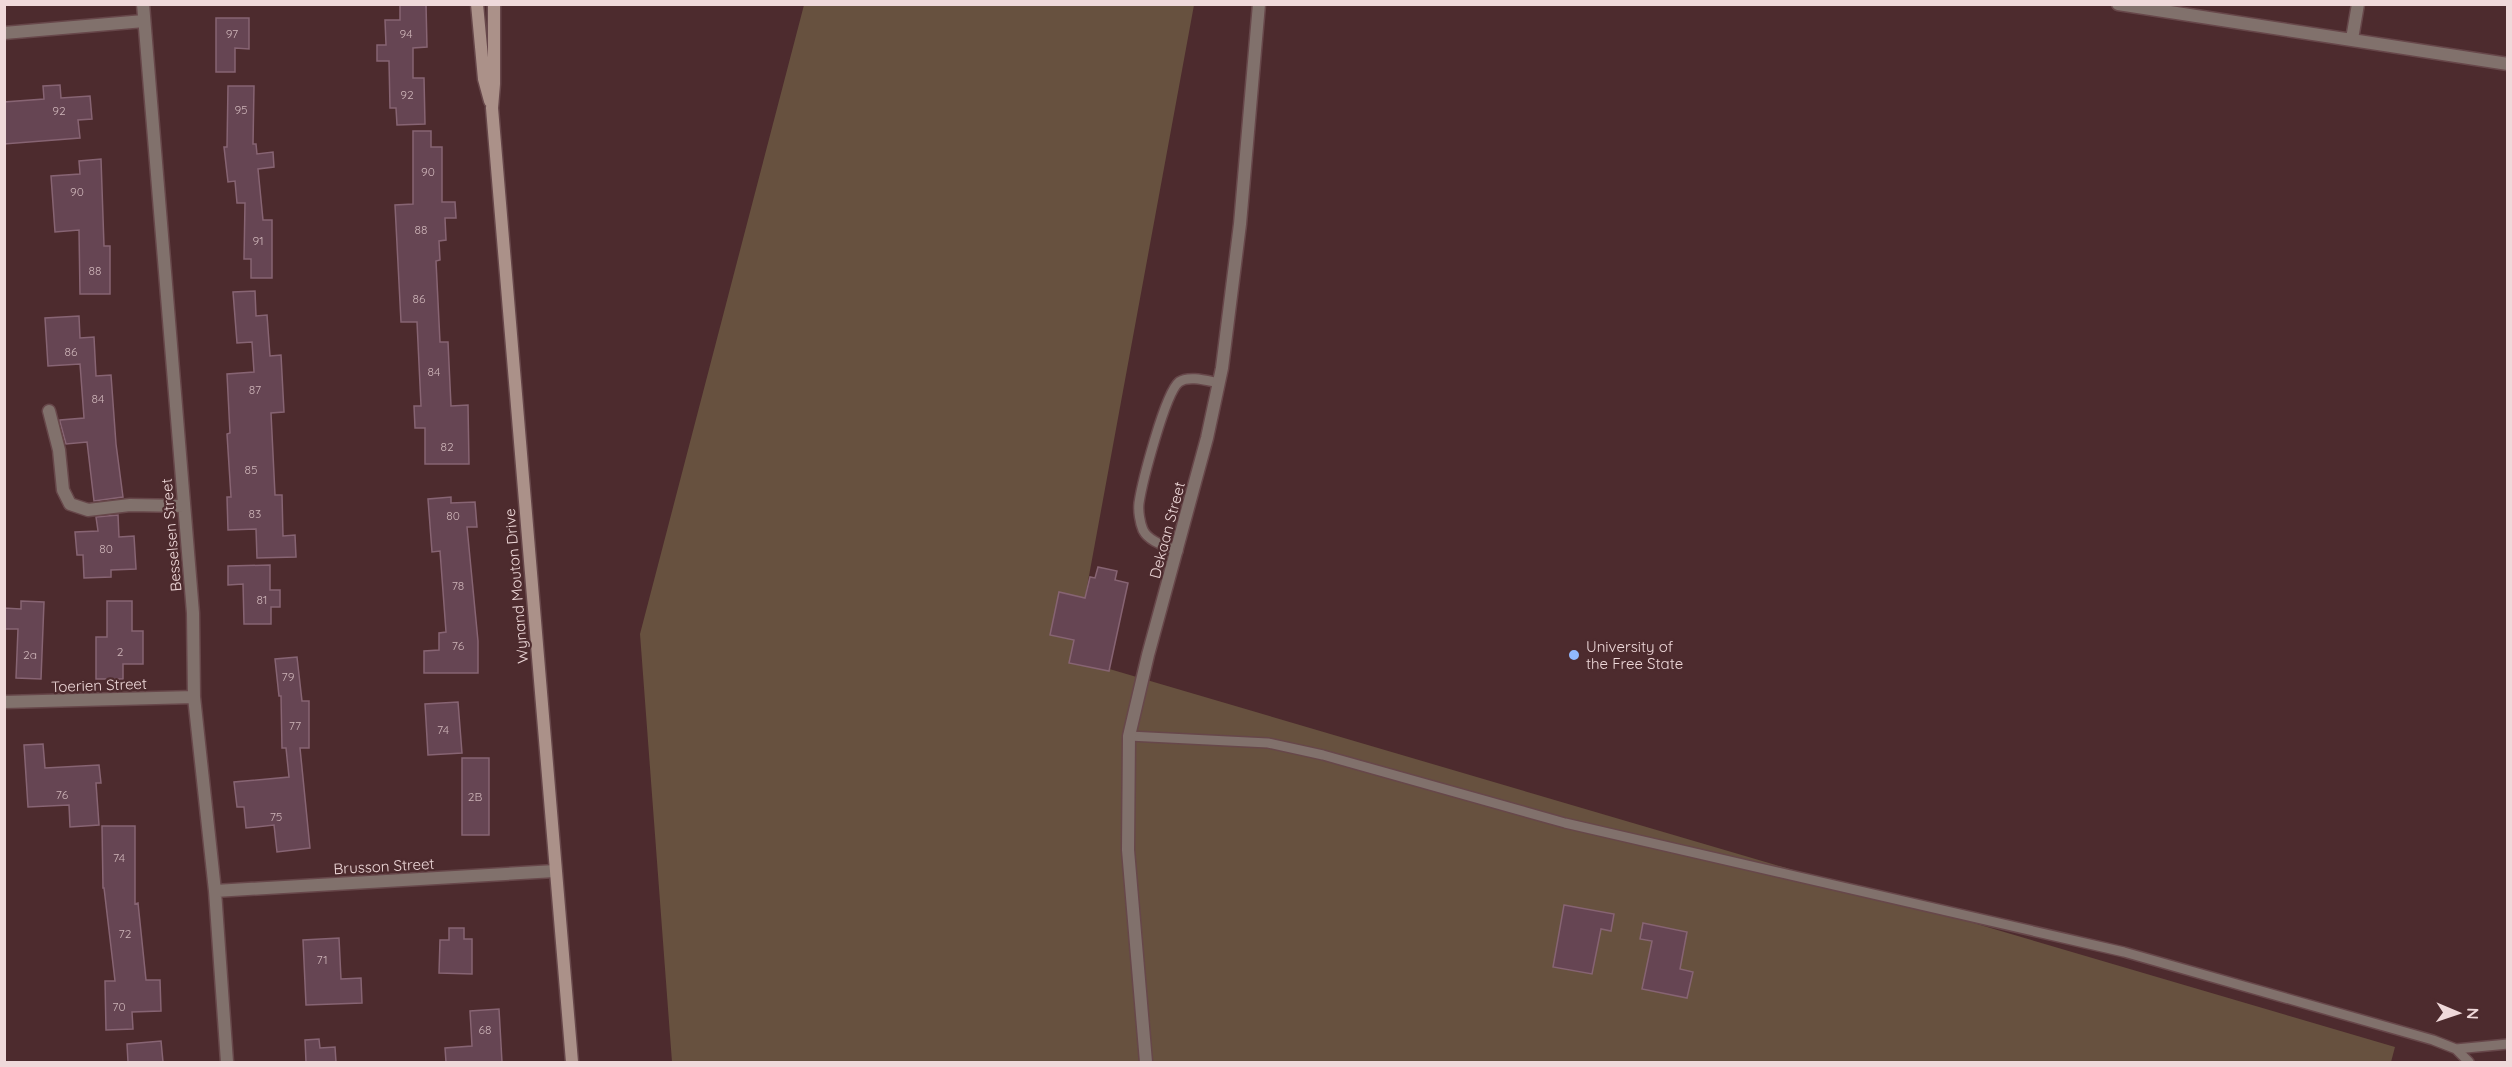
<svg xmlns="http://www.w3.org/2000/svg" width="2512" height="1067" viewBox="0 0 2512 1067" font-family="Quicksand,sans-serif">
<rect width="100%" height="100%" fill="#4d2b2e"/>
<path fill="#67513f" d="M 804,5 L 1194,5 L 1084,603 L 1089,663 L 2395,1047 L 2391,1062 L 672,1062 L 640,634 Z"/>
<path fill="#664553" stroke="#876473" stroke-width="1.5" d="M 400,4 L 426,4 L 427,47 L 413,48 L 413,78 L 424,78 L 425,124 L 397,125 L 396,108 L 390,108 L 389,61 L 377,61 L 377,45 L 386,45 L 385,20 L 400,20 Z
M 216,18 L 249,18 L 249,49 L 235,48 L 235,72 L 216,72 Z
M 60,85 L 61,98 L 90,96 L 92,119 L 78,120 L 80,138 L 4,144 L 4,102 L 44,99 L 43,86 Z
M 228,86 L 254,86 L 253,144 L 256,144 L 257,154 L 273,152 L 274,167 L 258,169 L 263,220 L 272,220 L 272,278 L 251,278 L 251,259 L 244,259 L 245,203 L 237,203 L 235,181 L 228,182 L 224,147 L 227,147 Z
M 413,131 L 431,131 L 431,147 L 442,147 L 442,202 L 455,202 L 456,218 L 445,218 L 446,240 L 439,241 L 440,260 L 436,261 L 440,342 L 448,342 L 451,406 L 468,405 L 469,464 L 425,464 L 425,428 L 415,428 L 414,406 L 421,406 L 417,322 L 401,322 L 395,205 L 413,204 Z
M 101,159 L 104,246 L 110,246 L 110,294 L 80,294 L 79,230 L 55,232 L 51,176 L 80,174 L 79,161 Z
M 255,291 L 256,316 L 267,315 L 270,356 L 281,355 L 284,412 L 271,413 L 275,495 L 282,495 L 283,536 L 295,535 L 296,557 L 257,558 L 256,529 L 228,530 L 227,497 L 231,497 L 227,434 L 230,433 L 227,374 L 254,372 L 252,342 L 237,343 L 233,292 Z
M 79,316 L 80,338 L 94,337 L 96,376 L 111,375 L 116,444 L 123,497 L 94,501 L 87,442 L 66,444 L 60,422 L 60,420 L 84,418 L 80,364 L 48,366 L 45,318 Z
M 451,497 L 451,503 L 475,502 L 477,527 L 467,527 L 478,641 L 478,673 L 424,673 L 424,651 L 439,650 L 439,633 L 446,632 L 440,551 L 432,552 L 428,499 Z
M 118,515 L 119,537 L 134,536 L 136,569 L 111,570 L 111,577 L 84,578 L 83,555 L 77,555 L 75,532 L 98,531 L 96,517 Z
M 270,565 L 270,590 L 280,590 L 280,607 L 271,607 L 271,624 L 244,624 L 243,584 L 228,585 L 228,566 Z
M 1098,567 L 1117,571 L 1115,580 L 1128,583 L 1109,671 L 1069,663 L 1074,640 L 1050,635 L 1059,592 L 1085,598 L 1090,577 L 1095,578 Z
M 21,601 L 44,602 L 41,679 L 16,678 L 18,629 L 4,629 L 4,608 L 21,609 Z
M 107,601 L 132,601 L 132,631 L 143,631 L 143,664 L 123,664 L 123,679 L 96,679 L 96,637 L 107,637 Z
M 297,657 L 302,701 L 309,701 L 309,748 L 300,748 L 310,848 L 277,852 L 274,825 L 246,828 L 244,807 L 237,807 L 234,782 L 289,777 L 286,748 L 282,748 L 281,696 L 279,696 L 275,659 Z
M 458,702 L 462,753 L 428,755 L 425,704 Z
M 43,744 L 45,768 L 99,765 L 101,783 L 96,783 L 99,825 L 70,827 L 69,805 L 28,807 L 24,745 Z
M 462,758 L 489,758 L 489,835 L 462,835 Z
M 102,826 L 135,826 L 135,904 L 138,903 L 146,980 L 160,980 L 161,1011 L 132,1012 L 133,1029 L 106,1030 L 105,981 L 115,981 L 104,888 L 103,888 Z
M 1564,905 L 1614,914 L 1611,931 L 1601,929 L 1592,974 L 1553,967 Z
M 1643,923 L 1687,932 L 1680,969 L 1693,972 L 1687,998 L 1642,989 L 1652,941 L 1640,939 Z
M 449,928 L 464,928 L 464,939 L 472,939 L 472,974 L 439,973 L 440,940 L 449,940 Z
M 339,938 L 341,979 L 361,978 L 362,1003 L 306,1005 L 303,940 Z
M 499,1009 L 502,1062 L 446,1062 L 445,1048 L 472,1046 L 470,1011 Z
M 319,1039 L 320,1048 L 335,1047 L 336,1062 L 306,1062 L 305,1040 Z
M 161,1041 L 163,1062 L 128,1062 L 127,1044 Z"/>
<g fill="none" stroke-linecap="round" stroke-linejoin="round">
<g stroke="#67474a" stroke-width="12">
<path id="lane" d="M 1178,551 C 1166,546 1149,542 1143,530 C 1140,523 1138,511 1139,503 C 1142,483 1165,393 1179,382 C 1189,375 1208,381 1219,383
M 1129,736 L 1268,743 L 1323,755 L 1565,823 L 2124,952 L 2433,1040 L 2456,1049 L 2469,1062
M 2456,1049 L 2508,1044"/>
</g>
<g stroke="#67474a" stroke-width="15">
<path id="street" d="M 143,4 L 193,613 L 194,697 L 215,891 L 227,1062
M 2118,4 L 2508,64
M 4,33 L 144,21
M 2352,39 L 2358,4
M 49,411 L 59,450 L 63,490 L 70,504 L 88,510 L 130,505 L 184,506
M 4,702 L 194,697
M 215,891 L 555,871
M 1146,1062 L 1128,850 L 1129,736 L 1148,655 L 1207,438 L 1222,368 L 1240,224 L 1259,4"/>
</g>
<g stroke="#67474a" stroke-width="15">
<path id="secondary" d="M 477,4 L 484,79 L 490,101
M 494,4 L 494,84 L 492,108 L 572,1062"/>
</g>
<use href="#lane" stroke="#81716c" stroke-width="9"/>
<use href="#street" stroke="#81716c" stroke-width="12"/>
<use href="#secondary" stroke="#ab9189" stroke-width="12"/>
</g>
<circle fill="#90b8fd" stroke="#4d2b2e" stroke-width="2" cx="1574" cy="655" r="6"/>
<g text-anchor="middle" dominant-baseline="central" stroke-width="4.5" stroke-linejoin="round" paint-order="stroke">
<g font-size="12" fill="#cdb4b8">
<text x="232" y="33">97</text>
<text x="406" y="33">94</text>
<text x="407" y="94">92</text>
<text x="241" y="109">95</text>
<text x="59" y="110">92</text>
<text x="428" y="171">90</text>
<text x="77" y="191">90</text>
<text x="421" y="229">88</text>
<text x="258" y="240">91</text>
<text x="95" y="270">88</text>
<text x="419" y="298">86</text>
<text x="71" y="351">86</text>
<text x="434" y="371">84</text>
<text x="255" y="389">87</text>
<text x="98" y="398">84</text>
<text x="447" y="446">82</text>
<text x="251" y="469">85</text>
<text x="255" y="513">83</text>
<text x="453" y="515">80</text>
<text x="106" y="548">80</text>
<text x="458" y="585">78</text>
<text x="262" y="599">81</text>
<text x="458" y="645">76</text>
<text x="120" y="651">2</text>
<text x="30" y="654">2a</text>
<text x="288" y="676">79</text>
<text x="295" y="725">77</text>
<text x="443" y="729">74</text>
<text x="62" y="794">76</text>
<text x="475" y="796">2B</text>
<text x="276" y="816">75</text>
<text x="119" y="857">74</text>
<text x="125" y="933">72</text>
<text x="322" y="959">71</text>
<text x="119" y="1006">70</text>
<text x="485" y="1029">68</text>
</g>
<g font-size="15" fill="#efd9da" stroke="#4d2b2e">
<text transform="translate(1167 530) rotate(-75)">Dekaan Street</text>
<text transform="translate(171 535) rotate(-95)">Besselsen Street</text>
<text transform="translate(516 586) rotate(-95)">Wynand Mouton Drive</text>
<text transform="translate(99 685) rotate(-2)">Toerien Street</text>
<text transform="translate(384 866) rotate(-3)">Brusson Street</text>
</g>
<g font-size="15" fill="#efd9da" stroke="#4d2b2e" text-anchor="start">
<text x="1586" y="646">University of<tspan x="1586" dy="17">the Free State</tspan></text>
</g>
</g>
<rect width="2512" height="1067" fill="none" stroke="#efd9da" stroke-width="12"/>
<g transform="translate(2458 1013) rotate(92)" stroke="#4d2b2e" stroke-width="4.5" paint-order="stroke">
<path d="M0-4.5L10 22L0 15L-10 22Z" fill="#efd9da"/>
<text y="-9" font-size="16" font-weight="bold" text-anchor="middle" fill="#efd9da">N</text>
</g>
</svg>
